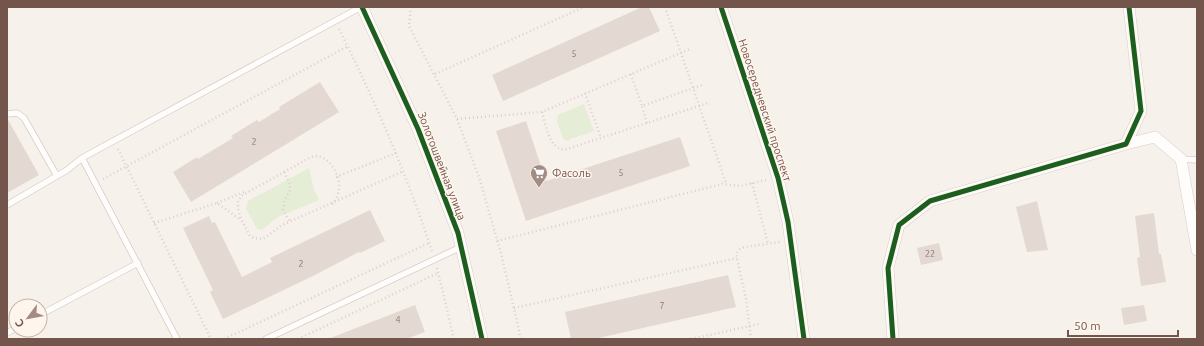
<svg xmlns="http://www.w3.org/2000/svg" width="1204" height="346" viewBox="0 0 1204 346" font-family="Ubuntu,sans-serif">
<rect width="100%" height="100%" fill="#f7f1eb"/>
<path fill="#e5edd6" d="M 584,104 L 594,131 L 570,139 L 570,141 L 564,140 L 557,122 L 558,115 Z
M 309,168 L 314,190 L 319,200 L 278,217 L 262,230 L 257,229 L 246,208 L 248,201 Z"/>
<path fill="#e3d9d2" d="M 642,7 L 649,7 L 660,31 L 503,101 L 492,75 Z
M 320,82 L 339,112 L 191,202 L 173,172 L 197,157 L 198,159 L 233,138 L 231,136 L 257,120 L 259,122 L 280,109 L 279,107 Z
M 7,118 L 39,175 L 7,193 Z
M 526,121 L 546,181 L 680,137 L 690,166 L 526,221 L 496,131 Z
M 1037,201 L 1048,250 L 1027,252 L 1016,207 Z
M 370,210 L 385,241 L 360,253 L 359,252 L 313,276 L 223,319 L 210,292 L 213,290 L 183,228 L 209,216 L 212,223 L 215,222 L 242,277 L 272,262 L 270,258 Z
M 1154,213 L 1159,254 L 1161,254 L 1166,282 L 1141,286 L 1137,258 L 1140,257 L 1135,216 Z
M 939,243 L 943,260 L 921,265 L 917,248 Z
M 728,275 L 736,307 L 594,339 L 571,339 L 565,312 Z
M 415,305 L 425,332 L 406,339 L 328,339 Z
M 1144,305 L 1147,321 L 1124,325 L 1121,308 Z"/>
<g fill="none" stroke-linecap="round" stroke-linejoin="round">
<g stroke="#d6ccc8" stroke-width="7">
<path id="service" d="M 7,114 L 17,113 L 24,118 L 57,176
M 82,158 L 177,339
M 1181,159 L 1197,160
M 7,205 L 67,170 L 82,158 L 361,7
M 40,315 L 138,263
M 7,333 L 16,328
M 266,339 L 461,247"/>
</g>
<g stroke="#d6ccc8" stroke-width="12">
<path id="minor" d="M 362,7 L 418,129 L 458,233 L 482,339
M 721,7 L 778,178 L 788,222 L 804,339
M 1126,144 L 1155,137 L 1181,159 L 1197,250
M 893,339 L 888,268 L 899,225 L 930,201 L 1126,144 L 1141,111 L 1129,7"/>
</g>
<path stroke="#d9d0ce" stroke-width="2.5" stroke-dasharray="1 3" stroke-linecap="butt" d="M 411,7 L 409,26 L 457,119 L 479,177 L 502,257 L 521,339
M 665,7 L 726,183
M 339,29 C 376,103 406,173 432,251
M 435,74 L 584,7
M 631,74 L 642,106
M 585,93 L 601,138
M 542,112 C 546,125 548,147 564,150 L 708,103
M 457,119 L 542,112 L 690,49
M 647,123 L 642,106 L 702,85
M 118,149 L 211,339
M 284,172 L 290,184 L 290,190 L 284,202 L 283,210 L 290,222
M 336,177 L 396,153
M 103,179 L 348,46
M 752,183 L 768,244
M 217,203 L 244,192
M 332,204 C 347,190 336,159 317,156 L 311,157 L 241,196 L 238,202 L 238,209 L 242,221 L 250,236 L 254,238 L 263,239 L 282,225 L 404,171
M 154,223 L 217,203 L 241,220
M 497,241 L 722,184 L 740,186 L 766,180
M 437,268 L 454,339
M 514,308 L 737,258
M 224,339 L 429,243
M 298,339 L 438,273
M 691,339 L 759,324
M 751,339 L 746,299 L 736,254 L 740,249 L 744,247 L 780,242"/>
<use href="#service" stroke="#fefdfc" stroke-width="5.5"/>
<use href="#minor" stroke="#fefdfc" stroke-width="11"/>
<g stroke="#fef5ec" stroke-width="8">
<path id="cycleway" d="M 362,7 L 418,129 L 458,233 L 482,339
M 721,7 L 778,178 L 788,222 L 804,339
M 893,339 L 888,268 L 899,225 L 930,201 L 1126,144 L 1141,111 L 1129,7"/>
</g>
<use href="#cycleway" stroke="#1b5e20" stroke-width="5"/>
</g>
<defs>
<g id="supermarket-pin" transform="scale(0.9)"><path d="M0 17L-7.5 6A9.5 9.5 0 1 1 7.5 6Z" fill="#a28c83" stroke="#fef5ec"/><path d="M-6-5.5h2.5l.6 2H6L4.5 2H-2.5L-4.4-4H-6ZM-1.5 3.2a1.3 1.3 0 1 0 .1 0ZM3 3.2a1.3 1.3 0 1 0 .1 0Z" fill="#fff"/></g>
</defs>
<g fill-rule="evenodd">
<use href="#supermarket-pin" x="539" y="173"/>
</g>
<g text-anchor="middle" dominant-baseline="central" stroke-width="3" stroke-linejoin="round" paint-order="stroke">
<g font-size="9" fill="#92786f">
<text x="574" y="54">5</text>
<text x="254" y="142">2</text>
<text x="621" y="173">5</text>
<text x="930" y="254">22</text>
<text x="301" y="264">2</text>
<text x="662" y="306">7</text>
<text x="398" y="320">4</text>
</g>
<g font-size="11" fill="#74554b" stroke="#fef5ec">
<text transform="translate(765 110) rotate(72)">Новосередневский проспект</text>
<text transform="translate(442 166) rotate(69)">Золотошвейная улица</text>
</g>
<g font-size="11" fill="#74554b" stroke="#fef5ec" text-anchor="start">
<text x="552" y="173">Фасоль</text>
</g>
</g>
<rect width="1204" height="346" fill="none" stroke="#74554b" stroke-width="16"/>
<g transform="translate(28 318) rotate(238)"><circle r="19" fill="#fef5ec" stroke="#c7b5ac"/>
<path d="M0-3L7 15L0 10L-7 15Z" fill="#a28c83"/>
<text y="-6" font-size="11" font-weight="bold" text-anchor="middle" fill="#74554b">С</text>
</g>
<path d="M1068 330v6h110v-6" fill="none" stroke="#74554b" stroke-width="2"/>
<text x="1074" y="330" font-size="12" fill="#74554b" stroke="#fef5ec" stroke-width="3" paint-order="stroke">50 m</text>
</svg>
